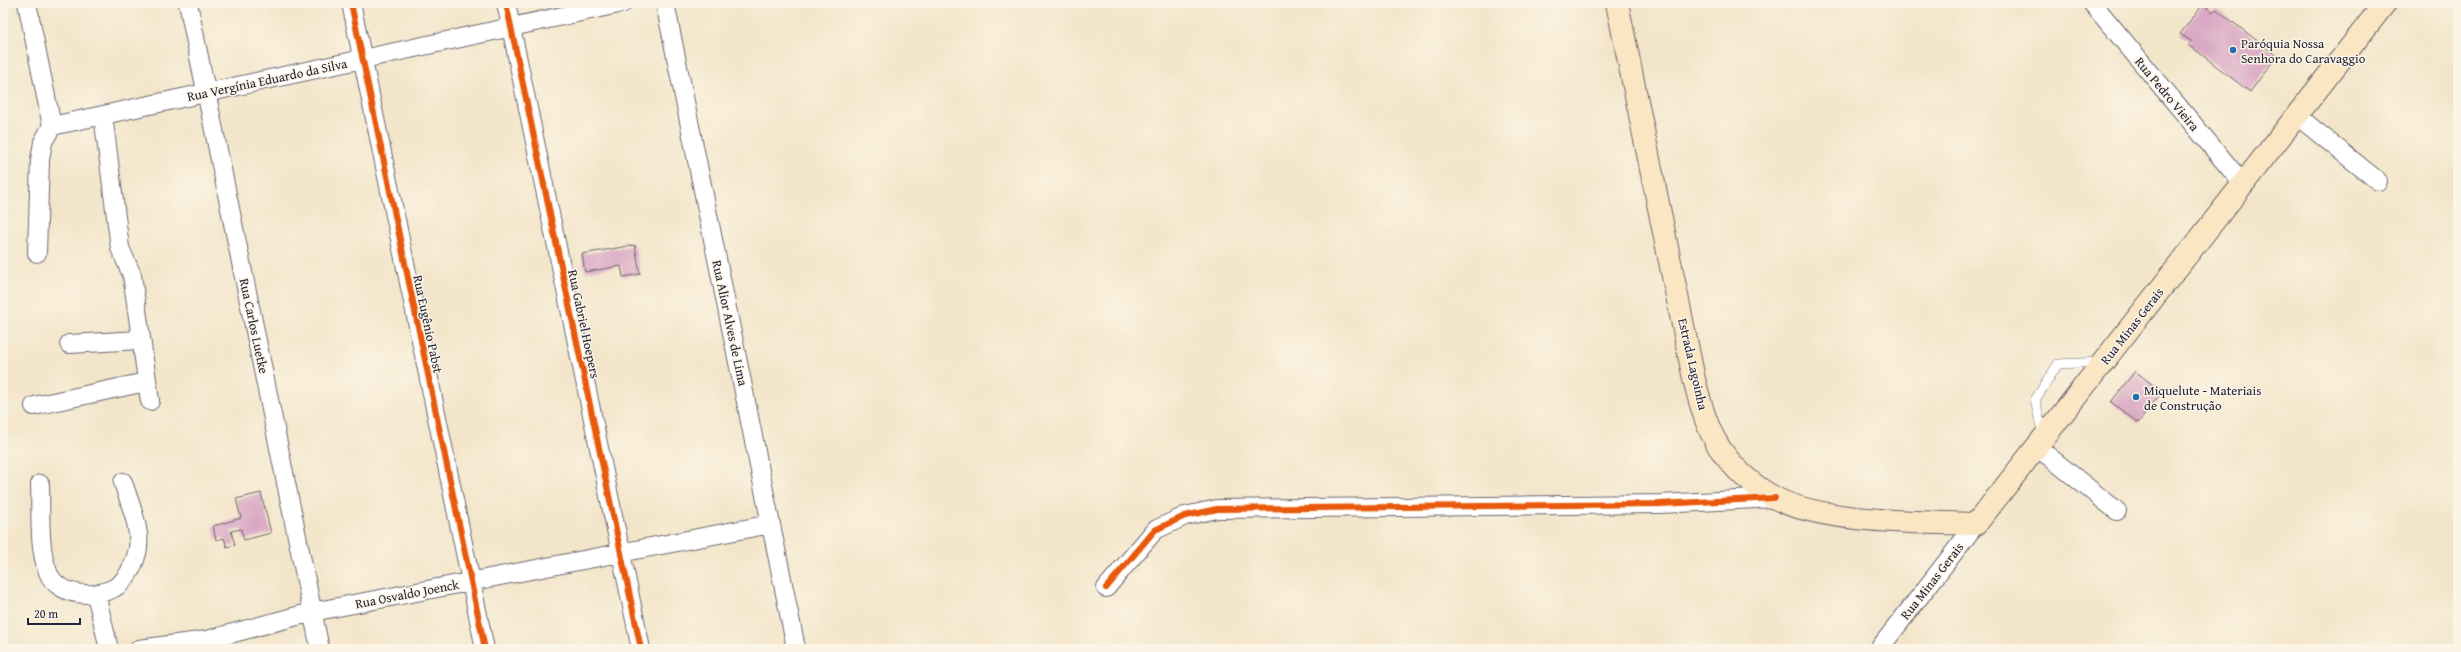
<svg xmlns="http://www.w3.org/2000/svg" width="2461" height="652" viewBox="0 0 2461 652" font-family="'Gentium Book Plus',serif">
<rect width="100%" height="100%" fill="#fcf5e5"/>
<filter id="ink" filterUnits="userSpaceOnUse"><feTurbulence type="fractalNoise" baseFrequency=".025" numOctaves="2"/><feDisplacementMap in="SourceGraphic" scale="8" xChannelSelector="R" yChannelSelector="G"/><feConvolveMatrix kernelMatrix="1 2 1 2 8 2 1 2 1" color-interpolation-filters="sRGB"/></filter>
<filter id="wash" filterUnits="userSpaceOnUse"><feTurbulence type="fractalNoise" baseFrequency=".012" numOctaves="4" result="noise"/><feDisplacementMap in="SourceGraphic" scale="16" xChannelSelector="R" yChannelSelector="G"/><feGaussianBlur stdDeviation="0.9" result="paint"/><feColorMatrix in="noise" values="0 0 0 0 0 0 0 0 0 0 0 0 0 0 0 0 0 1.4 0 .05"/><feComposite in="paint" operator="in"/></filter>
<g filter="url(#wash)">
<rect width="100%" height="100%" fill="#f3e5ca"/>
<g id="blocks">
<path fill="#d9a8c4" d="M 2203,4 L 2213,12 L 2216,9 L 2277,56 L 2250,92 L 2189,45 L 2191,41 L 2180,34 Z
M 635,245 L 640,274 L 623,277 L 621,266 L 585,272 L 582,254 Z
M 2135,371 L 2162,392 L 2138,423 L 2111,402 Z
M 261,493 L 271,533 L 244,540 L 241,529 L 231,531 L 235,545 L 227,547 L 224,538 L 216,540 L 213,526 L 241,518 L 236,499 Z"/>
</g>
</g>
<g filter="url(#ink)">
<use href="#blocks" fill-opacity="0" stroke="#6b666d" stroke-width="1"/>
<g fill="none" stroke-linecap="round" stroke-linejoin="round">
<g stroke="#6b666d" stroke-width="10">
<path id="lane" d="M 2043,435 L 2035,400 L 2058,364 L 2102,362"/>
</g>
<g stroke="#6b666d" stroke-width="20">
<path id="street" d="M 27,3 L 52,126
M 188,3 L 320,649
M 351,3 L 485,649
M 506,3 L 641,649
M 665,3 L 795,643
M 2092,3 L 2243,184
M 103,115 L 120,248 L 132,275 L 150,401
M 2296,115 L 2378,181
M 52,126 L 623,3
M 37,253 L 40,160 L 43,142 L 52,126
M 69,344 L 140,340
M 34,406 L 146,382
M 2037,447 L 2117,511
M 40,484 C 41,510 38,548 48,572 C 57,596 94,599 114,588 C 126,582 134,565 137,553 C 143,532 129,502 123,482
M 1106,588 L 1155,530 L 1185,516 L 1217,509 L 1660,504 L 1775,498
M 96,594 L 109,649
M 139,649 L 207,640 L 312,612 L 771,524
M 1879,649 L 1976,524"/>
</g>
<g stroke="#6b666d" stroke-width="24">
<path id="secondary" d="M 1617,3 L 1694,379 C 1700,402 1706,427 1719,447 C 1733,468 1753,486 1775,498 C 1823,523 1922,522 1976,524 L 2385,3"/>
</g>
<use href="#lane" stroke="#fff" stroke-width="9"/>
<use href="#street" stroke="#fff" stroke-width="18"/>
<use href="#secondary" stroke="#fbe6c4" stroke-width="22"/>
<g stroke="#fcf5e5" stroke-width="8">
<path id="cycleway" d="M 351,3 L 485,649
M 506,3 L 641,649
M 1106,588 L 1155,530 L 1185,516 L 1217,509 L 1660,504 L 1775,498"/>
</g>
<use href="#cycleway" stroke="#e8590c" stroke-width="6"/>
</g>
</g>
<g fill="#1f6fb2" stroke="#fcf5e5" stroke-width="1.5">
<circle cx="2233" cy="50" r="4"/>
<circle cx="2136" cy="397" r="4"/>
</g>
<g text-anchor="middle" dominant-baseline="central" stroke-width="3" stroke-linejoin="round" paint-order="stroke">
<g font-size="13" fill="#22223b" stroke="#fcf5e5" text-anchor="start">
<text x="2241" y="43">Paróquia Nossa<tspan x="2241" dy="15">Senhora do Caravaggio</tspan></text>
<text x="2144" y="390">Miquelute - Materiais<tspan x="2144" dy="15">de Construção</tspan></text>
</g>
<g font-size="13" fill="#22223b" stroke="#fcf5e5">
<text transform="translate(267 80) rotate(-12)">Rua Vergínia Eduardo da Silva</text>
<text transform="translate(2167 94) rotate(50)">Rua Pedro Vieira</text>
<text transform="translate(730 323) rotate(78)">Rua Alior Alves de Lima</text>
<text transform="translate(428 324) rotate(78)">Rua Eugênio Pabst</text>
<text transform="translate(584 324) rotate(78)">Rua Gabriel Hoepers</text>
<text transform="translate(254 326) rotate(78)">Rua Carlos Luetke</text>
<text transform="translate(2132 326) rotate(-52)">Rua Minas Gerais</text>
<text transform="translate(1693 364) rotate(77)">Estrada Lagoinha</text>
<text transform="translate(1932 581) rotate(-52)">Rua Minas Gerais</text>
<text transform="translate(407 594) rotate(-11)">Rua Osvaldo Joenck</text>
</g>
</g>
<rect width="2461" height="652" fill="none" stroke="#fcf5e5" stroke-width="16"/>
<path d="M28 618v6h52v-6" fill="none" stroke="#22223b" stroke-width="2"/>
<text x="34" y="618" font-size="12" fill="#22223b" stroke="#fcf5e5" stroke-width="3" paint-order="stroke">20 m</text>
</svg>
